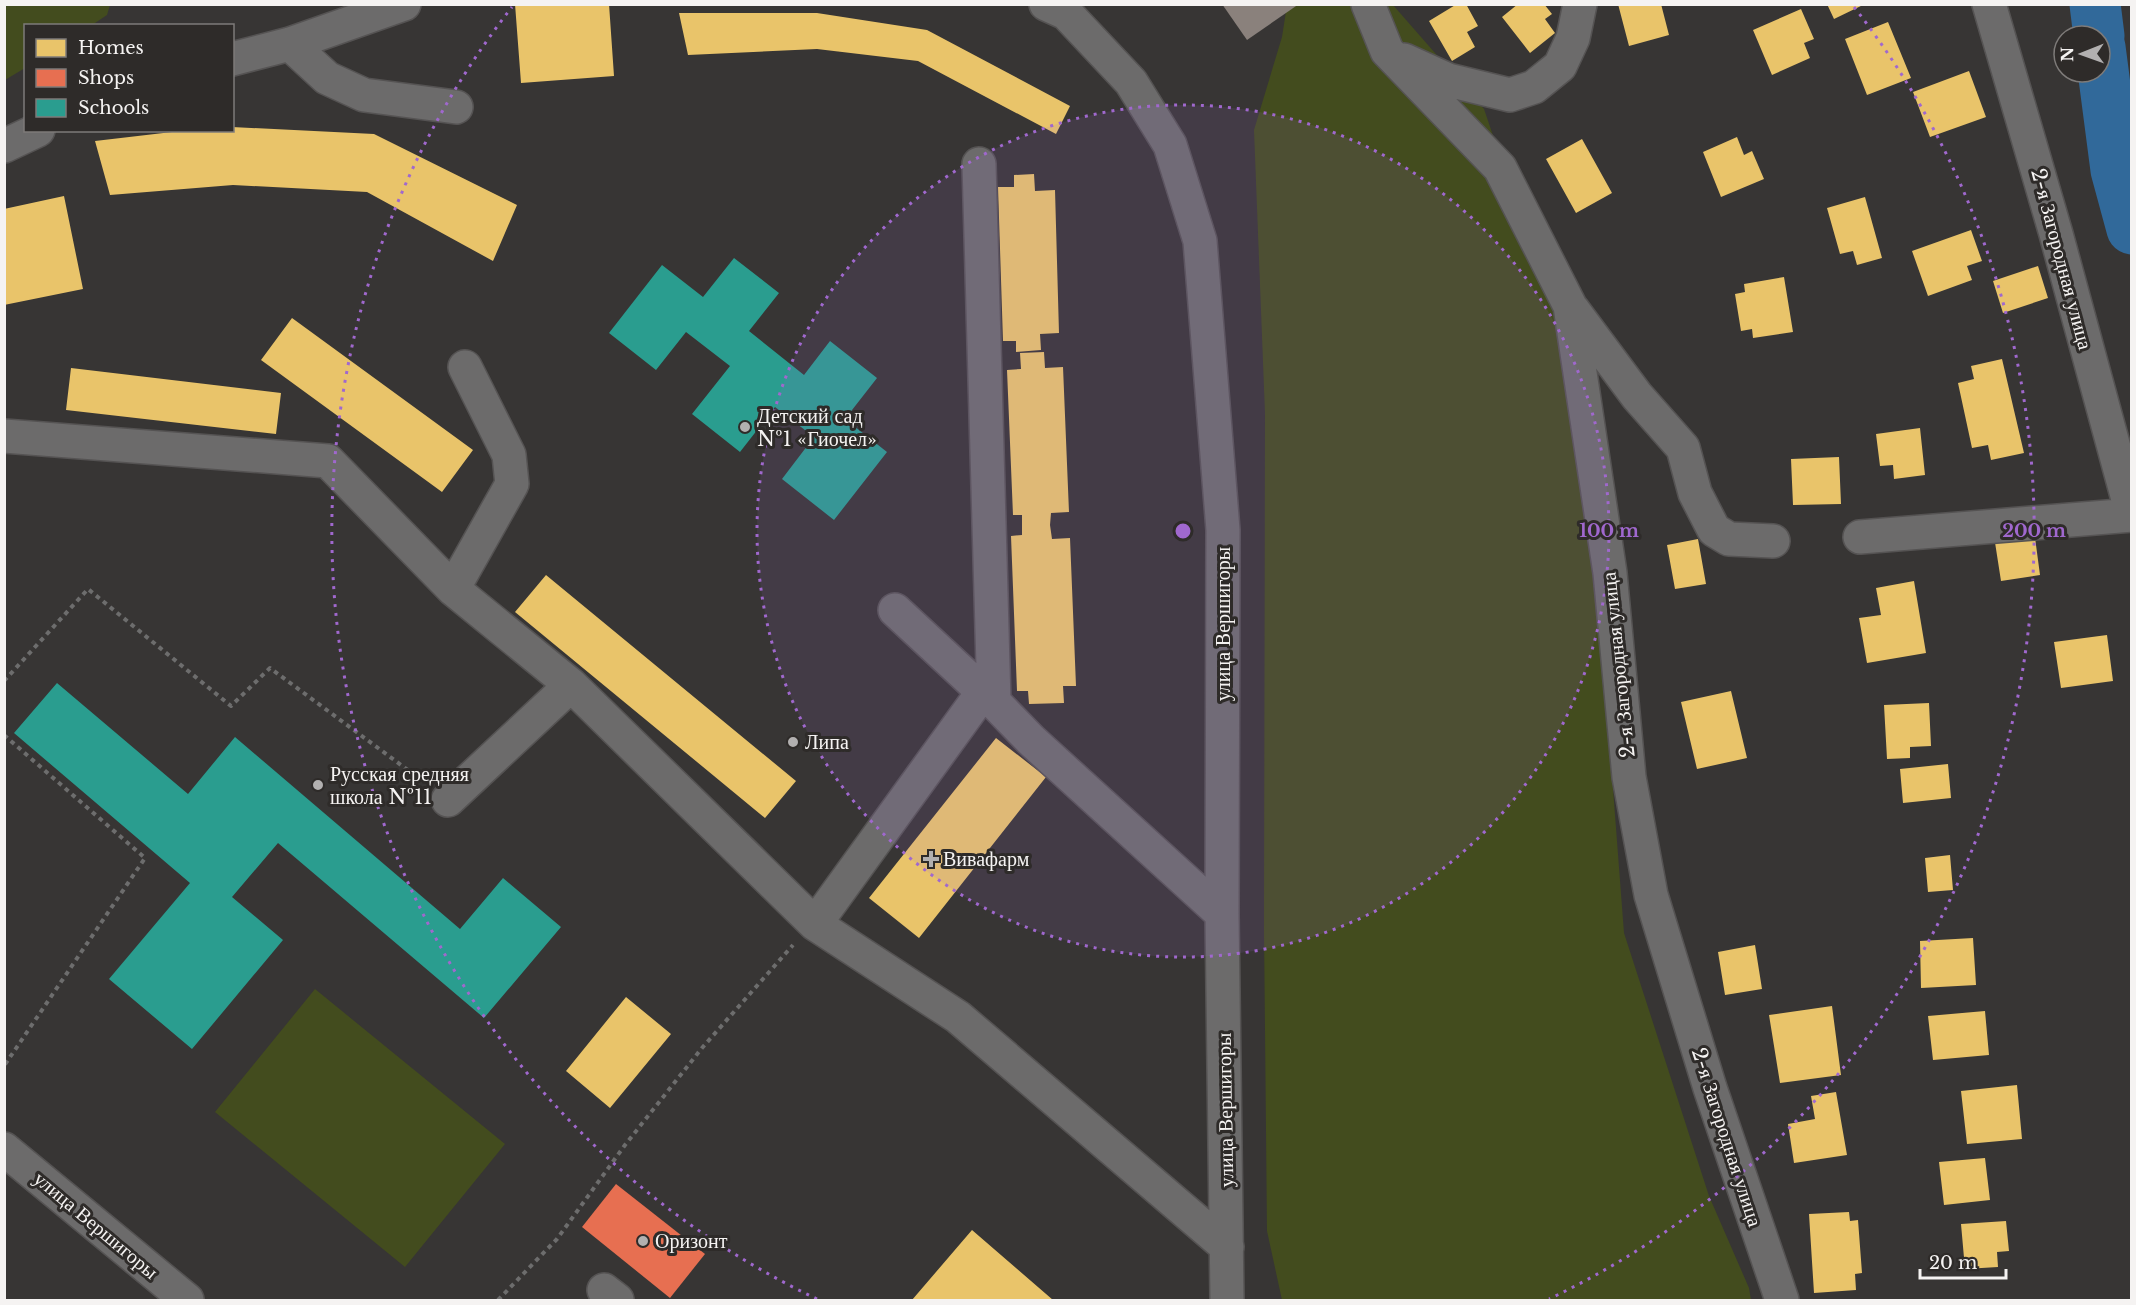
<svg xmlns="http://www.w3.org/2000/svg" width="2136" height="1305" viewBox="0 0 2136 1305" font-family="'Libre Baskerville',serif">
<rect width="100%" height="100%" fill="#373534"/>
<path fill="#434c1e" d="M 4,5 L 5,4 L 110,5 L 107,15 L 92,25 L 26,26 L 25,68 L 5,80 Z
M 1287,5 L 1393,5 L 1484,109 L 1555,318 L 1600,618 L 1624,933 L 1709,1196 L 1749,1288 L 1751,1300 L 1282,1300 L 1267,1231 L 1264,930 L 1265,413 L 1254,130 L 1282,37 Z
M 315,989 L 505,1144 L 405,1267 L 215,1112 Z"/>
<path fill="#e9c46a" d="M 515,4 L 609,4 L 614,76 L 521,83 Z
M 1457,4 L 1466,4 L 1478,26 L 1467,32 L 1475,47 L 1452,61 L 1429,21 Z
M 1518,4 L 1544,4 L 1552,14 L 1545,19 L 1555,33 L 1530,53 L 1502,17 Z
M 1618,4 L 1661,4 L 1669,35 L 1629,46 Z
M 1827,4 L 1865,4 L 1834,19 Z
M 1801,9 L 1814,39 L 1804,43 L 1810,58 L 1772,75 L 1753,30 Z
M 679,13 L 817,13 L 927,30 L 1070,106 L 1056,134 L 918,61 L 817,49 L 688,55 Z
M 1888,22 L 1911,78 L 1867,95 L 1845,39 Z
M 1969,71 L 1986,117 L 1930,137 L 1913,92 Z
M 232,127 L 374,134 L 517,205 L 493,261 L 367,192 L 233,185 L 110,195 L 95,141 L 189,130 L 232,130 Z
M 1737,137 L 1744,155 L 1752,151 L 1764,179 L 1721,197 L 1703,152 Z
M 1582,139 L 1612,193 L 1576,213 L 1546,159 Z
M 1034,174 L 1035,191 L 1055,190 L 1059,333 L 1040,334 L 1041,350 L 1016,352 L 1016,341 L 1003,341 L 998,187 L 1014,187 L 1014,175 Z
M 64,196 L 83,289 L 4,305 L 4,209 Z
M 1865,197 L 1882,258 L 1857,265 L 1853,251 L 1840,254 L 1827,208 Z
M 1971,230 L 1982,261 L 1967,266 L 1972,280 L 1928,296 L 1912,251 Z
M 2038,266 L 2048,298 L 2003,313 L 1993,281 Z
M 1784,277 L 1793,332 L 1753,338 L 1752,329 L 1741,331 L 1735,294 L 1745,292 L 1744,284 Z
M 292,318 L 473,450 L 442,492 L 261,360 Z
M 1044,352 L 1045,368 L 1063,367 L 1069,512 L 1051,513 L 1050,525 L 1052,539 L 1070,538 L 1076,686 L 1063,686 L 1064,703 L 1029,704 L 1028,691 L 1017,691 L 1011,536 L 1022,535 L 1022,515 L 1013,515 L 1007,370 L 1021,369 L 1020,353 Z
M 2002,359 L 2024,453 L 1991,460 L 1988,445 L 1972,448 L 1958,383 L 1974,379 L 1971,366 Z
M 71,368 L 281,393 L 276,434 L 66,410 Z
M 1920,428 L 1925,475 L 1894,479 L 1893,465 L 1880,466 L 1876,434 Z
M 1839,457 L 1841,504 L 1793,505 L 1791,459 Z
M 2034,530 L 2040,575 L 2001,581 L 1994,536 Z
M 1698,539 L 1706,584 L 1675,589 L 1667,545 Z
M 546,575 L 796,781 L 765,818 L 515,612 Z
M 1914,581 L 1926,653 L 1867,663 L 1859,618 L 1881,615 L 1876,588 Z
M 2107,635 L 2113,681 L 2061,688 L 2054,642 Z
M 1731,691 L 1747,758 L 1697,769 L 1681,702 Z
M 1929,703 L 1931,746 L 1910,747 L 1910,758 L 1887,759 L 1884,705 Z
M 996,738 L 1046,777 L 919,938 L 869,898 Z
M 1948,764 L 1951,798 L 1903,803 L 1900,769 Z
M 1950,855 L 1953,890 L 1928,892 L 1925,858 Z
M 1973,938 L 1976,985 L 1921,988 L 1920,941 Z
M 1755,945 L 1762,989 L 1725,995 L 1718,952 Z
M 626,997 L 671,1034 L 610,1108 L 566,1071 Z
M 1832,1006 L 1841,1075 L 1780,1083 L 1769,1015 Z
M 1985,1011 L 1989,1055 L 1933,1060 L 1928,1016 Z
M 2017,1085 L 2022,1139 L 1967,1144 L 1961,1091 Z
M 1836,1092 L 1847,1155 L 1794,1163 L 1788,1124 L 1815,1119 L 1811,1096 Z
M 1985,1158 L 1990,1200 L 1944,1205 L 1939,1162 Z
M 1849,1212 L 1850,1221 L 1858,1220 L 1862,1273 L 1855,1274 L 1856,1290 L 1814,1293 L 1809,1214 Z
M 2006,1221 L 2009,1251 L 1997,1252 L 1998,1267 L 1965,1269 L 1961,1224 Z
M 972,1230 L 1053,1300 L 912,1300 Z"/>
<path fill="#e76f51" d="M 616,1184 L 705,1254 L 670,1298 L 582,1227 Z"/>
<path fill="#2a9d8f" d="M 734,258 L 779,293 L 749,331 L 804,375 L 830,341 L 877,378 L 845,419 L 887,452 L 834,520 L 782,479 L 814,437 L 775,407 L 740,452 L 692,414 L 730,366 L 686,332 L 656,370 L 609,333 L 662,265 L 703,297 Z
M 57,683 L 188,794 L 235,737 L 460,929 L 503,878 L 561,927 L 484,1018 L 278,843 L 232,897 L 283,940 L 192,1049 L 109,979 L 190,883 L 14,733 Z"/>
<path fill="#8a817c" d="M 1222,4 L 1299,4 L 1247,40 Z"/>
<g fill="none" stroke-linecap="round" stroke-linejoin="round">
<path stroke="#31699a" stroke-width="51" d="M 2095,4 L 2099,36
M 2100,47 L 2116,170 L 2132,229"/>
<g stroke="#555353" stroke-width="36">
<path id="minor" d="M 1046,4 L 1066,13 L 1131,82 L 1170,145 L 1200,241 L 1223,530 L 1222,914 L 1227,1300
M 1368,4 L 1387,51 L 1500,168 L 1570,306 L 1610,573 L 1629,777 L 1651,895 L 1710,1088 L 1782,1300
M 1989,4 L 2056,234 L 2132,514
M 290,44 L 327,78 L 364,95 L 456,107
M 232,59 L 290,44 L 404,4
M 1404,60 L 1448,80 L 1510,95 L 1534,87 L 1560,66 L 1573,38 L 1580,4
M 4,146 L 38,130
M 979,164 L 994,702
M 1573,310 L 1637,396 L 1683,448 L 1695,493 L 1714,530 L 1729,539 L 1773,541
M 4,436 L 328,461 L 453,589 L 571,685 L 815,924 L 958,1017 L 1227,1247
M 1860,537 L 2132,515
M 453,589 L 512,484 L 509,455 L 465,367
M 895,610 L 994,702 L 1031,740 L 1222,914
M 448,800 L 571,685
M 815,924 L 983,692
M 4,1149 L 187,1300
M 604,1290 L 617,1300"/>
</g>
<path stroke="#6d6d6d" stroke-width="4" stroke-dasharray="4.5 4.5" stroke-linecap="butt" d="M 4,681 L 88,589 L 231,706 L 270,668 L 424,782
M 4,735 L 145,858 L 4,1066
M 498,1300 L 557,1239 L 625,1145 L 702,1048 L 793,945"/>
<use href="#minor" stroke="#6c6b6b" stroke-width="33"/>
</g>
<circle cx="1183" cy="531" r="426" fill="#a068ce" fill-opacity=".12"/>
<g fill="none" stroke="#a068ce" stroke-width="3" stroke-dasharray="3 6">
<circle cx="1183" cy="531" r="426"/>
<path d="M817 1299A851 851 0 0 1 512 7M1854 7A851 851 0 0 1 1549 1299"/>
</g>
<g fill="#b2b0b0" stroke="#2e2b29" stroke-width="2">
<circle cx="745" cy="427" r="6"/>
<circle cx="793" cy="742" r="6"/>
<circle cx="318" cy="785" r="6"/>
<path d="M928 850h6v6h6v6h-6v6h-6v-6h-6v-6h6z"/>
<circle cx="643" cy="1241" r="6"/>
</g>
<g text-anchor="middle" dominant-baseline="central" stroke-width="6" stroke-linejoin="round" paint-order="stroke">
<g font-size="20" fill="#f5f3f2" stroke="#2e2b29">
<text transform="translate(2062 259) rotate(75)">2-я Загородная улица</text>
<text transform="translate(1223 624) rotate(-90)">улица Вершигоры</text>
<text transform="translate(1618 665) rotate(-96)">2-я Загородная улица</text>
<text transform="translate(1225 1110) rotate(-91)">улица Вершигоры</text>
<text transform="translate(1727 1137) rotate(72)">2-я Загородная улица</text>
<text transform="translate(96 1225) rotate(40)">улица Вершигоры</text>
</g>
<g font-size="20" fill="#f5f3f2" stroke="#2e2b29" text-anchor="start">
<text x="757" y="416">Детский сад<tspan x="757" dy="23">№1 «Гиочел»</tspan></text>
<text x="805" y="742">Липа</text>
<text x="330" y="774">Русская средняя<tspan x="330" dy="23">школа №11</tspan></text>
<text x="943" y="859">Вивафарм</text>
<text x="655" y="1241">Оризонт</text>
</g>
</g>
<circle cx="1183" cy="531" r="9" fill="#a068ce" stroke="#2e2b29" stroke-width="3"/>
<g font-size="18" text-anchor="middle" font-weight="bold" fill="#a068ce" stroke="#2e2b29" stroke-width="6" stroke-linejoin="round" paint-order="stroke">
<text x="1609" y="537">100 m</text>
<text x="2034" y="537">200 m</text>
</g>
<rect width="2136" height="1305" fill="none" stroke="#f5f3f2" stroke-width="12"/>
<rect x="24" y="24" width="210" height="108" fill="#2e2b29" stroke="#7e7b79" stroke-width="1.5"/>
<rect x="36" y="39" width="30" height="18" fill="#e9c46a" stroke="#7e7b79" stroke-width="1.5"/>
<text x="78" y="54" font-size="18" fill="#f5f3f2">Homes</text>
<rect x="36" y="69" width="30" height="18" fill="#e76f51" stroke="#7e7b79" stroke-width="1.5"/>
<text x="78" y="84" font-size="18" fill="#f5f3f2">Shops</text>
<rect x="36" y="99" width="30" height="18" fill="#2a9d8f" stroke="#7e7b79" stroke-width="1.5"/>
<text x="78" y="114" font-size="18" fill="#f5f3f2">Schools</text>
<g transform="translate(2082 54) rotate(269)"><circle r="28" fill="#2e2b29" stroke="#7e7b79" stroke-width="1.5"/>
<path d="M0-4.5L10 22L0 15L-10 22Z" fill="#b2b0b0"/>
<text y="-9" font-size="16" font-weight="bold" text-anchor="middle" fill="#f5f3f2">N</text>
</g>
<path d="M1920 1269v9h86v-9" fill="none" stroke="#f5f3f2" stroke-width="3"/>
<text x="1929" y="1269" font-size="18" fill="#f5f3f2" stroke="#2e2b29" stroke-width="4.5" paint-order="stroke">20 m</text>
</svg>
